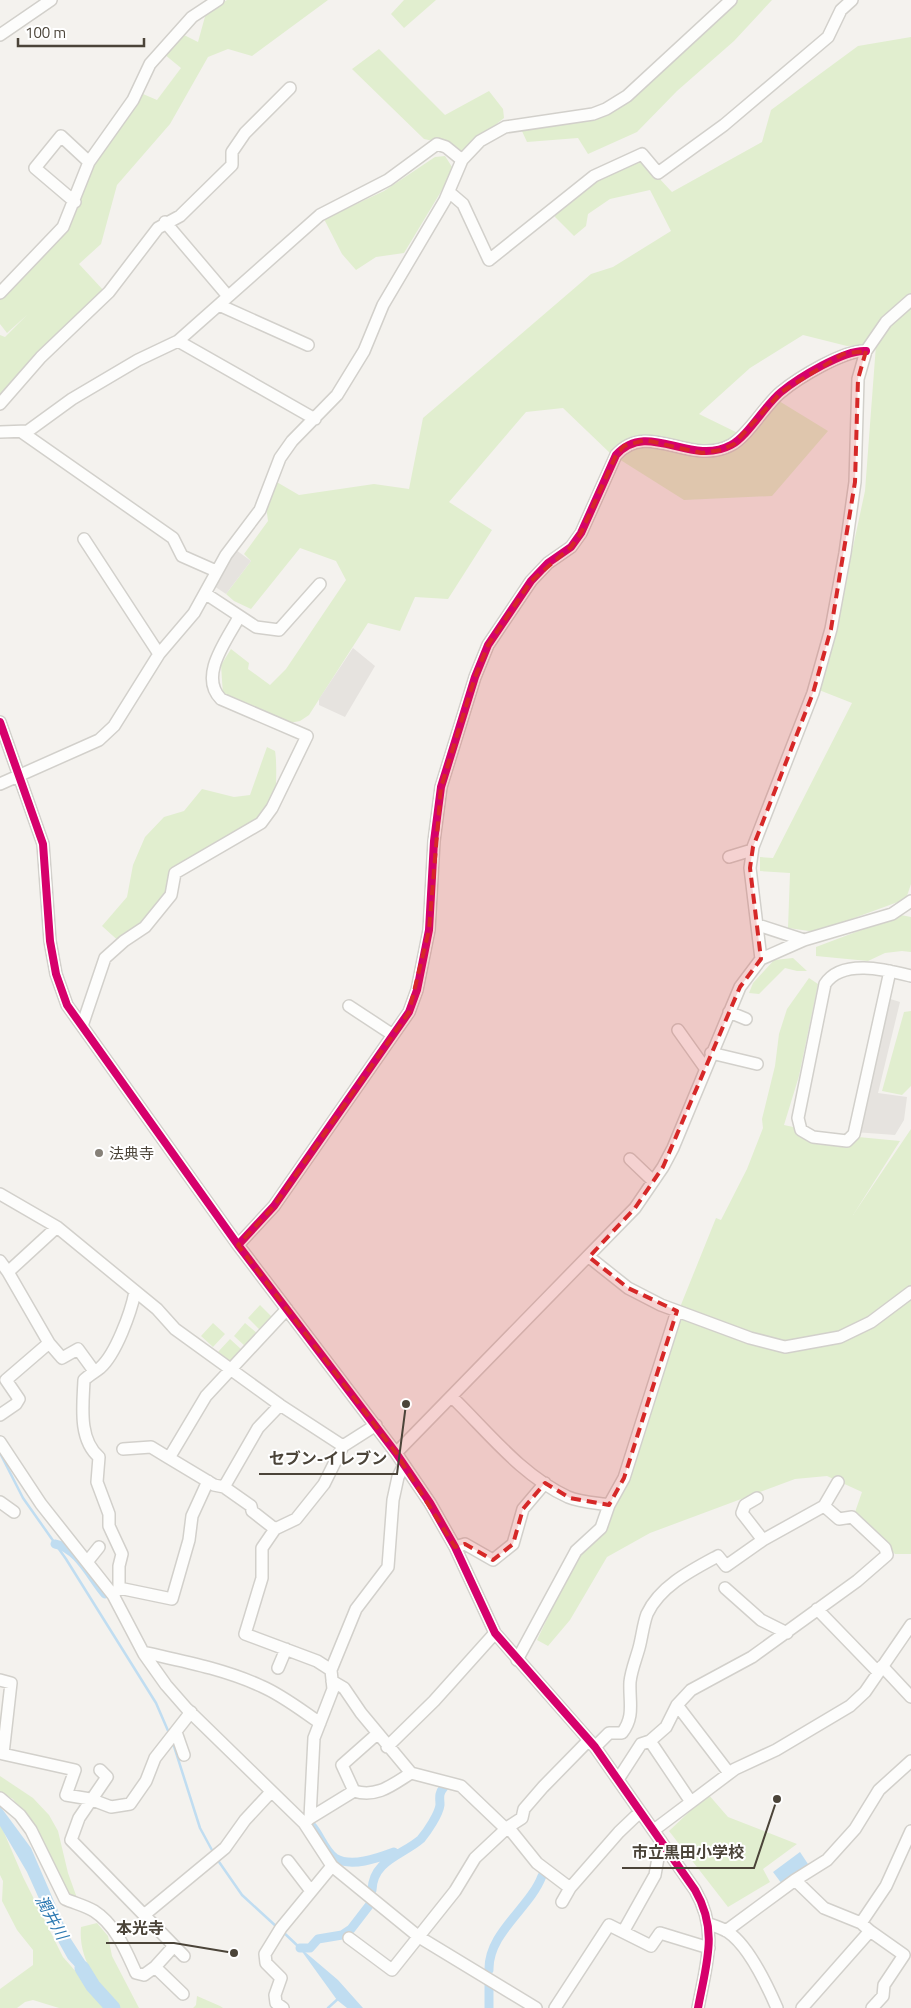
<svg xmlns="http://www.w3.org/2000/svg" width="911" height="2008" viewBox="0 0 911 2008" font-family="'Titillium Web','Noto Sans JP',sans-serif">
<rect width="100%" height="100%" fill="#f4f2ee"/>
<path fill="#e1eecf" d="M 227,0 L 328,0 L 252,56 L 228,49 L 208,57 L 170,124 L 117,185 L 101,244 L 79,264 L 105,292 L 0,400 L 0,335 L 5,337 L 27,315 L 7,333 L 0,324 L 0,296 L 69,217 L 99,154 L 143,94 L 157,100 L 181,68 L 164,54 L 180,33 L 198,42 L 206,13 Z
M 404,0 L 436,0 L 404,28 L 391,14 Z
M 734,0 L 772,0 L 734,41 L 677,91 L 637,132 L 588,154 L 578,138 L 527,142 L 521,129 L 605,115 Z
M 911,37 L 911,884 L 906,899 L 816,932 L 788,928 L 790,873 L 760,871 L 760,857 L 773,858 L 852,703 L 819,690 L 840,607 L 865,491 L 876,345 L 847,346 L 803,335 L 750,368 L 699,414 L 748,438 L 779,401 L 828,431 L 772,496 L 684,500 L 611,454 L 563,408 L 526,412 L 449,502 L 492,530 L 448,599 L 415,597 L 400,631 L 368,623 L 309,715 L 300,721 L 289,723 L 259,708 L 223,695 L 221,665 L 231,649 L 249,663 L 248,669 L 270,685 L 286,669 L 346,580 L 336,561 L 300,548 L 251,609 L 234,601 L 226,594 L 251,561 L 244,554 L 268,521 L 266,506 L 275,481 L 299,495 L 374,484 L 409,489 L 423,418 L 591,274 L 613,267 L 671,231 L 650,190 L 610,199 L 588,214 L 586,226 L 574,236 L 555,217 L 556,211 L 598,180 L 641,159 L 672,192 L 762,142 L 771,110 L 858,46 Z
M 379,49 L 445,115 L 489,91 L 503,109 L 504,118 L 464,150 L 456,153 L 447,144 L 424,139 L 352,69 Z
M 445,156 L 454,170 L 404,253 L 376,257 L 356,270 L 342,254 L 324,219 L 384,191 L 435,157 Z
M 267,747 L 275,751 C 277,760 277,801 272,809 C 261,828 196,860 175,873 L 171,895 L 123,945 L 102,926 L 127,897 L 133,865 L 145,837 L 164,817 L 184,811 L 202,789 L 234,797 L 250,795 Z
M 901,915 L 911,917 L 911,952 L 902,951 L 885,953 L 868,961 L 816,956 L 816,947 Z
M 793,958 L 807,971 L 797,971 L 785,968 L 759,994 L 749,993 L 753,983 L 774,960 Z
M 809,978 L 818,984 L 799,1076 L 784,1125 L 793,1127 L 804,1139 L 852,1140 L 858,1137 L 900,1141 L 853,1215 L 911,1129 L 911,1554 L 895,1554 L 854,1515 L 862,1492 L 827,1476 L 795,1479 L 650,1533 L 607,1557 L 570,1620 L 548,1646 L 537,1640 L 574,1562 L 609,1516 L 670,1332 L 716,1218 L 721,1220 L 747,1169 L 763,1128 L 762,1119 L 775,1066 L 779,1034 L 787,1009 Z
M 911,1011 L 911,1086 L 902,1095 L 882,1091 L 904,1012 Z
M 260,1305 L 272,1317 L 260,1330 L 248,1318 Z
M 213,1323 L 225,1334 L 213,1347 L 201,1336 Z
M 245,1323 L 258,1334 L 246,1347 L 234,1336 Z
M 230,1339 L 242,1350 L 231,1363 L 218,1352 Z
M 0,1776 L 33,1798 L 49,1815 L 58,1831 L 68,1873 L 77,1898 L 67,1902 L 33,1830 L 13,1799 L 0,1792 Z
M 708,1794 L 728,1817 L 797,1844 L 763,1869 L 770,1882 L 728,1907 L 669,1831 Z
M 0,1823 L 23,1877 L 63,1957 L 108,2008 L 59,2008 L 33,2000 L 25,2002 L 17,2008 L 0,2008 L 0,1989 L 33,1965 L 33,1950 L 17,1930 L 2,1901 L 3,1881 L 0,1875 Z
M 97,1923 L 108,1936 L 112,1956 L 139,2008 L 115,2008 C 98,1982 78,1959 81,1927 Z
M 197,1996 L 220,2006 L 223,2008 L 193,2008 L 196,2005 Z"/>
<path fill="#e6e3df" d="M 236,550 L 251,561 L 226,594 L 214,586 L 222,567 Z
M 353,648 L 375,666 L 345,717 L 319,705 L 319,699 Z
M 884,997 L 900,1002 L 878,1093 L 907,1097 L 904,1120 L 895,1135 L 854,1132 Z"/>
<path fill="#c0ddf1" d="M 0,1806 L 31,1848 L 69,1936 L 100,1984 L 93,1986 L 68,1959 L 59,1943 L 27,1872 L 0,1826 Z
M 800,1852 L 808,1864 L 782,1884 L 773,1872 Z
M 298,1946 L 338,1980 L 363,2008 L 347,2008 L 337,2000 Z"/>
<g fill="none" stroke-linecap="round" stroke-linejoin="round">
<path stroke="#c0ddf1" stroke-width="2.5" d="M 0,1453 L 23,1498 L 66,1559 L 156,1703 L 169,1733
M 173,1743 L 200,1828 L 213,1852
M 217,1859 L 242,1895 L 278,1928
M 282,1931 L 300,1948
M 328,2008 L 340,1997"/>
<path stroke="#c0ddf1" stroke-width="9" d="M 55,1544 C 78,1548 91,1578 105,1594
M 312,1826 C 320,1835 325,1851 335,1858 C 351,1868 378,1858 394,1852
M 372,1890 C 373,1860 403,1855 421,1839 C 427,1832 439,1814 440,1805 C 440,1798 438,1794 444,1787
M 300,1948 L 310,1948 L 318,1939 L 342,1935 L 351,1929 L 371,1903
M 489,1970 C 488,1933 530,1908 542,1876
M 489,1985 L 489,2008"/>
<path stroke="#c0ddf1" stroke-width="15" d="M 82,1968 L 93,1986 L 113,2008"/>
<g stroke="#d2d0cb" stroke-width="14">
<path id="minor" d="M 0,35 L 51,0
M 449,192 L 463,204 L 489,260 L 594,176 L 642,154 L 658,173 L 724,125 L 828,37 L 841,10 L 852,0
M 75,202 L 35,168 L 61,136 L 89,162
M 165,222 L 227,295
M 0,293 L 63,227 L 89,162 L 133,100 L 150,64 L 192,17 L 218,0
M 219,305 L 308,345
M 178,341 L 315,419
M 0,404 L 41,357 L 109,292 L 158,228 L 180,216 L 232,165 L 232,152 L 245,133 L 290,88
M 0,432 L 28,431 L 72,399 L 138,360 L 178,341 L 320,215 L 388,180 L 437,144 L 446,147 L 462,160
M 23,433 L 173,538 L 182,556 L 216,571
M 84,539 L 159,654
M 206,594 L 256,627 L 279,630 L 320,584
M 0,722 L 43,844 L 50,941 L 56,974 L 67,1005 L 238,1245 L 396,1453 L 430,1503 L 455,1547 L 495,1633 L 595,1747 L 695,1890 C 719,1931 706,1964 698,2008
M 0,784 L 99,740 L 114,726 L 159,654 L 194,613 L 226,555 L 260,510 L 280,458 L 292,441 L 337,395 L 364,351 L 383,305 L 445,200 L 462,160 L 480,141 L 505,127 L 593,114 L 606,109 L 627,96 L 731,0
M 729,857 L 752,850
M 758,925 L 804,940
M 761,959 L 750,868 L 753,847 L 813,693 L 831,629 L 845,553 L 855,482 L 858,379 L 866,351 L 886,322 L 911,300
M 890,971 L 854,1134 L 847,1141 L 813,1137 L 801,1130 L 798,1118 L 825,984 C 842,958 887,970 911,976
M 349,1006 L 393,1035
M 729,1012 L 746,1019
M 82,1026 L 105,958 L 124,941 L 145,927 L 171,895 L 175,873 L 261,823 L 272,808 L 307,736 L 221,699 C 198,676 227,640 239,617
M 678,1030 L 705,1068
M 711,1053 L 757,1064
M 630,1159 L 653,1181
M 0,1194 L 57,1227 L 157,1309 L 175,1329 L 280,1405 L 343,1446
M 238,1245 L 274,1206 L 409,1012 L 417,990 L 429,930 L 434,841 L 441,787 L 475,677 L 488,645 L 531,581 L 548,563 L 571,547 L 581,533 L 616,455 C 648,419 690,467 731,445 C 748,436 765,405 781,392 C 798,378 845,349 866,351
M 589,1257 L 628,1288 L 661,1305 L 750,1338 L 785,1347 L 840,1337 L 871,1322 L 911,1292
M 0,1261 L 8,1272
M 49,1343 L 8,1272 L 57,1227
M 452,1397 C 488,1432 522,1476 568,1497 C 580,1502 597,1503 609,1505 L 624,1478 L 677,1311
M 280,1405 L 258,1428 L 224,1487 L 214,1485 L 169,1458 L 206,1396 L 287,1309
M 0,1415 L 16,1404 L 19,1399 L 6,1380 L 49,1343 L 62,1358 L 78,1349 L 94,1371
M 0,1442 L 41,1504 L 113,1595 L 144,1654 L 166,1685 L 187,1709 L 304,1823 L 332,1866 L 419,1937 L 536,2008
M 123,1449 L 151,1447 L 169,1458
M 396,1453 L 635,1208 L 663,1167 L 673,1148 L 740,987 L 761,959 L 804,940 L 892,914 L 911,901
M 224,1487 L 251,1506 L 252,1511 L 275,1529 L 296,1519 L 324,1484 L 343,1446 L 376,1425
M 757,1498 L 745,1505 L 742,1513 L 763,1540
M 0,1502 L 14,1512
M 275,1529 L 262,1548 L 262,1578 L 245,1634 L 317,1661 L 331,1670
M 455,1547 L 465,1544 L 493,1560 L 513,1544 L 523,1509 L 545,1483
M 87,1562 L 99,1547
M 119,1588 L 172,1599 L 189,1540 L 192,1516 L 208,1481
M 725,1588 L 761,1620 L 787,1633
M 113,1595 L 119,1588 L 119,1566 L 122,1554 L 109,1526 L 109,1514 L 97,1482 L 99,1457 C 78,1439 83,1405 84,1380 C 89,1375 95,1372 100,1368 C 116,1354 131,1312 135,1292
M 817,1609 L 878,1672
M 143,1652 C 182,1661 224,1669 261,1686 C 282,1695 301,1710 320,1723
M 517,1660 L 576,1551 L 601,1528 L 609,1505
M 882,1666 L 911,1697
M 278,1668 L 286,1649
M 0,1680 L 11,1683 L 3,1754 L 75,1770 L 66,1795 L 90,1799 L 111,1807 L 130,1804 L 146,1781 L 155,1758 L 191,1712
M 332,1681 L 344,1688 L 361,1713 L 411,1773
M 677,1705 L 729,1773
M 176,1732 L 184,1755
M 650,1741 L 691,1802
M 387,1747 L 434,1701 L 495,1633
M 595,1747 L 609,1733 L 622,1733 C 635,1716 629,1702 630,1682 C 631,1671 636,1659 639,1648 C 642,1637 643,1625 647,1614 C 660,1586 692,1570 718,1556 L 726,1566 L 763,1540 L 824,1506
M 100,1770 L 107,1777 L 79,1818 L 71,1840 L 184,1956
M 619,1778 L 641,1744 L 650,1741 L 666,1727 L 677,1705 L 691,1690 L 752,1657 L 857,1581 L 887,1555 L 885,1548 L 852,1517 L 839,1519 L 824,1506 L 838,1482
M 354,1791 L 342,1765 L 377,1734
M 0,1798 L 20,1815 L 31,1830 L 65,1899 C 74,1903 86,1906 94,1911 C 116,1925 126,1951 136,1973 L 144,1975 L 155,1967
M 310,1818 L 354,1791 C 377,1798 392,1785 411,1773 L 461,1786 L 506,1829
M 304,1823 L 310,1818 L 314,1738 L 333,1689 L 331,1670 L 356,1609 L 388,1567 L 393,1500 L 398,1477 L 404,1465
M 508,1827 L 537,1863 L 570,1888 L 619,1832 L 640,1812
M 654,1830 L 735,1769 L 776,1750 L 850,1706 L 865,1692 L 911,1625
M 288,1861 L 311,1891
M 795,1880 L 824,1908 L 861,1923
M 562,1902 L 570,1888
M 144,1915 L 225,1848 L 245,1820 L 271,1792
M 709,1924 C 715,1926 722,1928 728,1932 C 749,1946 767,1985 777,2008
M 726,1931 L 795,1880 L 827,1860 L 855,1829 L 879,1790 L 911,1761
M 870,1931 L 904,1955 L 884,1985 L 883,1996 L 872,2008
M 623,1932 L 655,1875 L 661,1841
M 349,1938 L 392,1970 L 455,1891 L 475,1858 L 508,1827 L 522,1818 L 524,1809 L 543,1787 L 589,1740
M 174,1946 L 155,1967 L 183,1994
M 283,2008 L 276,2003 L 275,1995 L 281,1978 L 266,1963 L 265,1954 L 281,1928 L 332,1866
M 555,2008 L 609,1925 L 651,1946 L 660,1933 L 709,1948
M 802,2008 L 870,1931 L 861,1923 L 886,1886 L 911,1831"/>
</g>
<use href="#minor" stroke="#fdfdfc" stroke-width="11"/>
<g stroke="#fff" stroke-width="11">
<path id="cycleway" d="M 0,722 L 43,844 L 50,941 L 56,974 L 67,1005 L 238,1245 L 396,1453 L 430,1503 L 455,1547 L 495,1633 L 595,1747 L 695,1890 C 719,1931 706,1964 698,2008
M 238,1245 L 274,1206 L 409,1012 L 417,990 L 429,930 L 434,841 L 441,787 L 475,677 L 488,645 L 531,581 L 548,563 L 571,547 L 581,533 L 616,455 C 648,419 690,467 731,445 C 748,436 765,405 781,392 C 798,378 845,349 866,351"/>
</g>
<use href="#cycleway" stroke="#d6006c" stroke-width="8"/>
</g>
<path fill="#d62828" fill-opacity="0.2" stroke="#d62828" stroke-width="4" stroke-dasharray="10 6" stroke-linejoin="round" d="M 866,351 L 858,379 L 855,482 L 831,629 L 813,693 L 753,847 L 750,868 L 761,959 L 740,987 L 663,1167 L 635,1208 L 589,1257 L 628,1288 L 677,1311 L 624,1478 L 609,1505 L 570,1498 L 545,1483 L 523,1509 L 513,1544 L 493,1560 L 465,1544 L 455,1547 L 396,1453 L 238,1245 L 274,1206 L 409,1012 L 429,930 L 441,787 L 475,677 L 488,645 L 531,581 L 571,547 L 581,533 L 616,455 L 624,446 L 645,440 L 702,453 L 721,450 L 734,444 L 781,392 L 843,354 Z"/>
<circle fill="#868178" stroke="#fff" stroke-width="2" cx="99" cy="1153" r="5"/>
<g text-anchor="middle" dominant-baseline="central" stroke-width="4" stroke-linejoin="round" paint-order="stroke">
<g font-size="15" fill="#4b4439" stroke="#fff" text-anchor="start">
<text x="109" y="1153">法典寺</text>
</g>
<g font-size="16" font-style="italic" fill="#2e7ab2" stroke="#fff">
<text transform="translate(52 1917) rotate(61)">潤井川</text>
</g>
</g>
<path fill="none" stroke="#4b4439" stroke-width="2" d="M406 1404L397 1474H259M777 1799L754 1868H622M234 1953L174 1943H106"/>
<g fill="#4b4439" stroke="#fff" stroke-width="2">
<circle cx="406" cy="1404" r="5"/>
<circle cx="777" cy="1799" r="5"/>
<circle cx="234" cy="1953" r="5"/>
</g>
<g font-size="16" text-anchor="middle" font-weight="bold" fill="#4b4439" stroke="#fff" stroke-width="4" stroke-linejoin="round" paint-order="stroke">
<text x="328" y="1464">セブン-イレブン</text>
<text x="688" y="1858">市立黒田小学校</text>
<text x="140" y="1934">本光寺</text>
</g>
<path d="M18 38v8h126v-8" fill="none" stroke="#4b4439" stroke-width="2.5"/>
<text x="25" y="38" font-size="15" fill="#4b4439" stroke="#ffffff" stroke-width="4" paint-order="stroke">100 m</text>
</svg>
